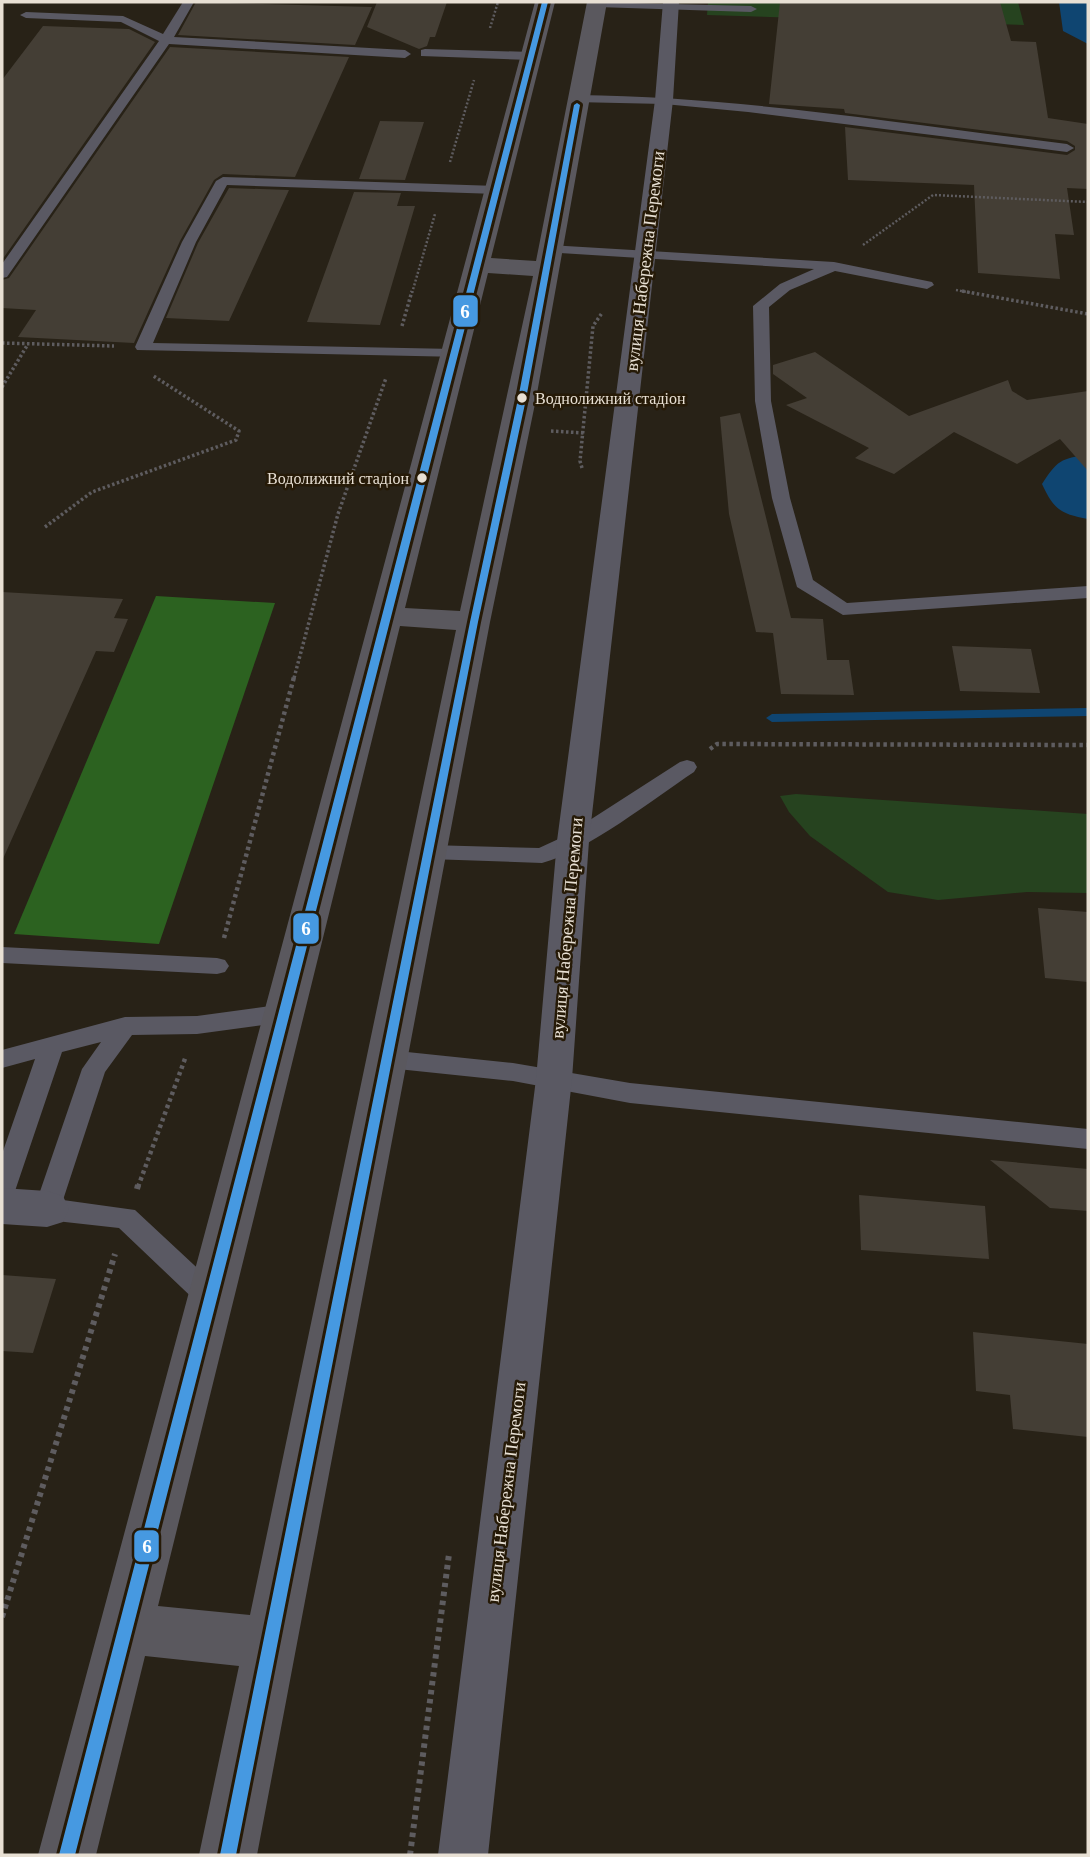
<svg xmlns="http://www.w3.org/2000/svg" width="1090" height="1857" viewBox="0 0 1090 1857" font-family="Georgia,serif">
<rect width="100%" height="100%" fill="#282217"/>
<path fill="#26431f" d="M 708,2 L 1018,2 L 1024,25 L 707,15 Z
M 796,794 L 1088,814 L 1088,893 L 1027,892 L 938,900 L 888,892 L 810,836 L 789,812 L 780,796 Z"/>
<path fill="#2c6220" d="M 156,596 L 275,603 L 159,944 L 14,934 Z"/>
<path fill="#0f4571" d="M 1059,2 L 1088,2 L 1088,44 L 1063,31 Z
M 1088,455 L 1088,519 C 1061,514 1054,510 1042,484 C 1057,461 1061,458 1088,455 Z"/>
<g fill="none" stroke-linecap="round" stroke-linejoin="round">
<path fill="#0f4571" fill-rule="evenodd" d="M 1088,708 L 1088,716 L 772,722 L 766,718 L 772,714 Z"/>
</g>
<path fill="#443e35" d="M 196,2 L 372,7 L 355,45 L 178,35 Z
M 377,2 L 447,2 L 435,37 L 430,37 L 427,46 L 419,49 L 367,27 Z
M 780,2 L 1000,2 L 1011,41 L 1036,42 L 1048,118 L 1088,124 L 1088,189 L 1067,188 L 1074,235 L 1055,234 L 1060,279 L 978,273 L 974,185 L 848,180 L 845,127 L 1067,155 L 1075,150 L 1075,146 L 1067,141 L 845,113 L 844,109 L 769,104 Z
M 43,26 L 129,29 L 155,42 L 2,260 L 2,80 Z
M 170,47 L 349,57 L 295,177 L 223,174 L 214,180 L 180,241 L 134,343 L 18,337 L 36,310 L 2,308 L 2,280 L 9,278 Z
M 380,121 L 424,122 L 405,180 L 359,179 Z
M 229,188 L 289,190 L 229,321 L 166,318 L 198,243 Z
M 354,192 L 401,193 L 397,206 L 415,206 L 380,325 L 307,322 Z
M 815,352 L 909,416 L 1008,380 L 1012,391 L 1027,400 L 1088,391 L 1088,471 L 1060,439 L 1017,464 L 954,432 L 894,474 L 855,458 L 869,448 L 786,405 L 807,398 L 773,374 L 773,365 Z
M 740,413 L 791,618 L 823,619 L 827,660 L 849,660 L 854,695 L 781,694 L 773,633 L 756,632 L 729,514 L 720,417 Z
M 2,592 L 123,599 L 114,618 L 128,619 L 114,652 L 96,651 L 2,861 Z
M 952,646 L 1031,649 L 1040,693 L 960,691 Z
M 1038,908 L 1088,912 L 1088,982 L 1045,978 Z
M 990,1160 L 1088,1169 L 1088,1211 L 1050,1208 Z
M 859,1195 L 985,1206 L 989,1259 L 861,1250 Z
M 2,1275 L 56,1279 L 33,1353 L 2,1351 Z
M 973,1332 L 1088,1344 L 1088,1437 L 1013,1429 L 1010,1395 L 976,1391 Z"/>
<g fill="none" stroke-linecap="round" stroke-linejoin="round">
<path stroke="#5e5c5f" stroke-width="2.5" stroke-dasharray="2 2" stroke-linecap="butt" d="M 490,28 L 498,2
M 450,162 L 474,80
M 863,245 L 933,195 L 1088,202
M 956,290 L 972,293
M 412,293 L 435,214"/>
<path stroke="#5e5c5f" stroke-width="3.5" stroke-dasharray="2.5 2.5" stroke-linecap="butt" d="M 962,291 L 1088,314
M 402,326 L 412,291
M 2,343 L 114,346
M 2,387 L 28,344
M 551,431 L 584,433
M 582,468 L 580,461 L 593,326 L 602,313
M 45,527 L 92,492 L 236,440 L 239,431 L 152,375
M 294,678 L 338,514 L 386,378"/>
<path stroke="#5e5c5f" stroke-width="4.5" stroke-dasharray="3.5 3.5" stroke-linecap="butt" d="M 710,749 L 717,744 L 1088,745
M 224,938 L 294,677
M 138,1187 L 186,1056"/>
<path stroke="#5e5c5f" stroke-width="6" stroke-dasharray="4.5 4.5" stroke-linecap="butt" d="M 137,1189 L 138,1185
M 2,1617 L 115,1254
M 410,1855 L 449,1554"/>
<path fill="#5a5963" fill-rule="evenodd" d="M 183,2 L 194,2 L 174,37 L 405,50 L 411,54 L 405,58 L 169,44 L 7,277 L 2,278 L 2,264 L 159,41 L 121,22 L 26,18 L 20,15 L 26,12 L 123,16 L 163,34 Z
M 593,2 L 751,6 L 757,9 L 751,12 L 597,7 L 593,6 Z
M 425,49 L 531,52 L 537,56 L 531,60 L 421,56 L 421,50 Z
M 578,95 C 742,97 904,124 1067,144 L 1074,148 L 1067,152 L 748,112 L 664,104 L 574,102 L 572,99 Z
M 223,177 L 497,186 L 504,190 L 497,194 L 227,185 L 196,242 L 153,343 L 455,349 L 463,354 L 461,357 L 137,350 L 135,347 L 182,242 L 216,181 Z
M 549,245 L 834,262 L 932,282 L 934,285 L 927,289 L 835,271 L 790,290 L 769,307 L 771,401 L 790,498 L 813,580 L 847,603 L 1088,586 L 1088,598 L 843,615 L 797,587 L 772,498 L 755,401 L 753,306 L 780,284 L 814,269 L 544,252 L 542,249 Z
M 687,760 L 694,762 L 697,767 L 694,772 C 653,799 588,851 542,863 L 429,859 L 421,857 L 418,852 L 421,847 L 429,845 L 539,848 L 565,836 L 680,762 Z
M 2,947 L 217,958 L 225,960 L 229,966 L 225,972 L 217,974 L 2,963 Z
M 285,1004 L 293,1007 L 297,1013 L 293,1019 L 285,1022 L 197,1034 L 132,1035 L 105,1072 L 63,1200 L 135,1210 L 222,1291 L 226,1299 L 222,1307 L 212,1311 L 202,1307 L 119,1228 L 47,1220 L 38,1217 L 34,1209 L 82,1069 L 101,1042 L 62,1052 L 15,1191 L 11,1198 L 2,1201 L 2,1154 L 35,1059 L 2,1068 L 2,1050 L 125,1017 L 197,1016 Z
M 388,1050 L 513,1063 L 630,1083 L 1088,1129 L 1088,1149 L 630,1103 L 513,1081 L 388,1068 L 379,1066 L 376,1059 L 379,1052 Z"/>
<path fill="#5a5963" fill-rule="evenodd" d="M 663,2 L 679,2 L 673,100 L 589,841 L 572,1079 L 488,1855 L 438,1855 L 536,1079 L 557,841 L 655,100 Z"/>
<path fill="#5a5963" fill-rule="evenodd" d="M 2,1188 L 47,1191 L 63,1196 L 69,1209 L 63,1222 L 47,1227 L 2,1224 Z"/>
<path fill="#5a585e" fill-rule="evenodd" d="M 535,2 L 555,2 L 491,258 L 536,261 L 587,2 L 607,2 L 536,399 L 490,622 L 257,1855 L 199,1855 L 239,1666 L 145,1656 L 96,1855 L 38,1855 ZM 488,273 L 533,276 L 460,611 L 405,608 ZM 400,626 L 456,630 L 250,1615 L 158,1606 Z"/>
<g stroke="#261a07" stroke-width="6">
<path id="bus-1" d="M 542,2 L 548,2 L 75,1855 L 59,1855 Z
M 577,103 L 580,105 L 526,399 L 478,622 L 236,1855 L 220,1855 L 470,622 L 518,399 L 574,105 Z"/>
</g>
<use href="#bus-1" fill="#4699e1" fill-rule="evenodd"/>
</g>
<g fill="#e8e0d4" stroke="#261a07" stroke-width="2.5">
<circle cx="522" cy="398" r="6"/>
<circle cx="422" cy="478" r="6"/>
</g>
<g text-anchor="middle" dominant-baseline="central" stroke-width="5" stroke-linejoin="round" paint-order="stroke">
<g font-size="16" fill="#e8e0d4" stroke="#261a07" text-anchor="start">
<text x="535" y="398">Воднолижний стадіон</text>
<text x="409" y="478" text-anchor="end">Водолижний стадіон</text>
</g>
<g font-size="18" fill="#e8e0d4" stroke="#261a07">
<text transform="translate(645 261) rotate(-83)">вулиця Набережна Перемоги</text>
<text transform="translate(567 928) rotate(-85)">вулиця Набережна Перемоги</text>
<text transform="translate(506 1492) rotate(-83)">вулиця Набережна Перемоги</text>
</g>
</g>
<g stroke="#261a07" stroke-width="2.5">
<rect x="452" y="294" width="27" height="34" rx="7" fill="#4699e1"/>
<rect x="292" y="912" width="28" height="33" rx="7" fill="#4699e1"/>
<rect x="133" y="1529" width="27" height="34" rx="7" fill="#4699e1"/>
</g>
<g font-size="19" text-anchor="middle" font-weight="bold" fill="#fff">
<text x="465" y="318">6</text>
<text x="306" y="935">6</text>
<text x="147" y="1553">6</text>
</g>
<rect width="1090" height="1857" fill="none" stroke="#e8e0d4" stroke-width="7"/>
</svg>
